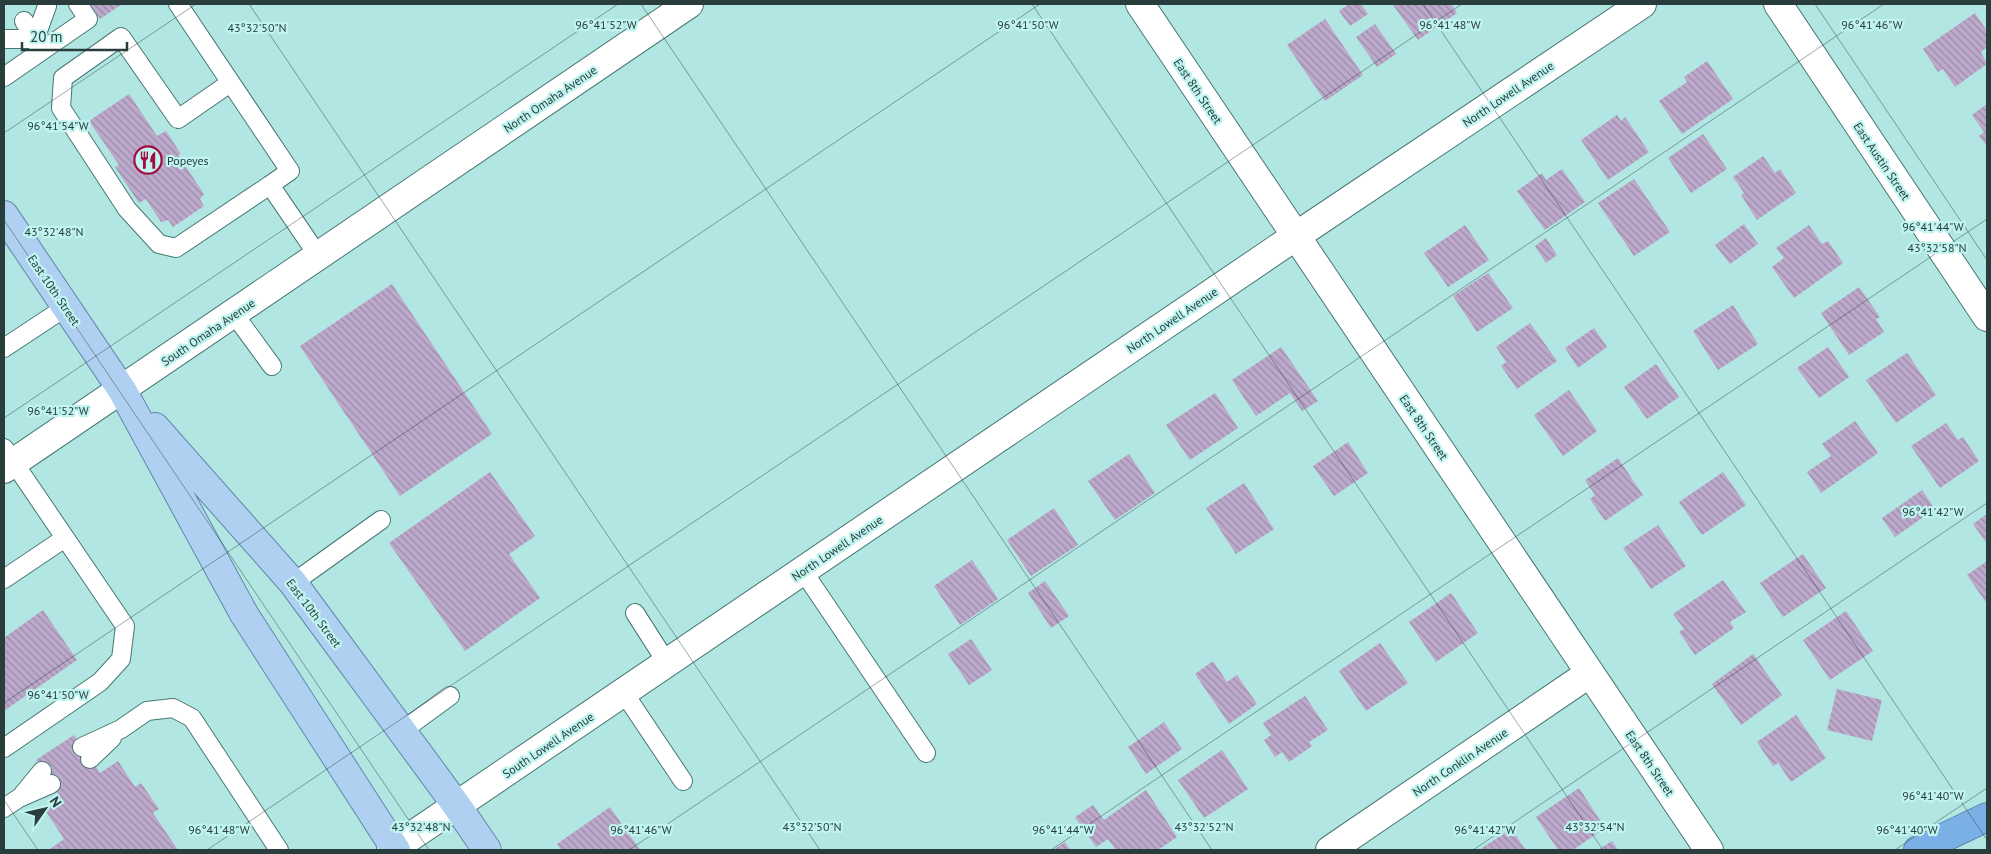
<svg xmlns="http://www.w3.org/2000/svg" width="1991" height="854" viewBox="0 0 1991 854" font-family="'PT Sans',sans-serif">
<defs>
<pattern id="building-back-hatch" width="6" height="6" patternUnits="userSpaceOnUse" patternTransform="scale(1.25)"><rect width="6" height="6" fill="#bda9cc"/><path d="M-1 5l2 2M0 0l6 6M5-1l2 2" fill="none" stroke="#9a8ba7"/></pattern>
</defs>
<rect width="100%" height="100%" fill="#b2e6e2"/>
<path fill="url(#building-back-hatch)" d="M 90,4 L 122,4 L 100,19 Z
M 1349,4 L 1361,4 L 1368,14 L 1350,26 L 1339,11 Z
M 1396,4 L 1451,4 L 1457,13 L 1418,40 L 1393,5 Z
M 1975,13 L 1987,31 L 1987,47 L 1981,52 L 1987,64 L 1955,87 L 1943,69 L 1938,72 L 1923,49 Z
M 1325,19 L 1363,75 L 1325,101 L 1287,45 Z
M 1375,24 L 1396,54 L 1377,67 L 1356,37 Z
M 1707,61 L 1733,99 L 1682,134 L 1659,101 L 1687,82 L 1684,77 Z
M 129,94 L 157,136 L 166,131 L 181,154 L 178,155 L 204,194 L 200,199 L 204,206 L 173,227 L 168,220 L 161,222 L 146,199 L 139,203 L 115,167 L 119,165 L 89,121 Z
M 1987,104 L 1987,146 L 1979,136 L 1984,132 L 1972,115 Z
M 1617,115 L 1621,121 L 1625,117 L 1649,152 L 1608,180 L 1581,140 Z
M 1703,134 L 1727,169 L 1691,193 L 1668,158 Z
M 1763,156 L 1775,173 L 1780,169 L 1796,193 L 1757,220 L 1741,195 L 1744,193 L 1733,177 Z
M 1562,169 L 1585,202 L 1545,230 L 1517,191 L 1542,173 L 1546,180 Z
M 1634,179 L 1670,232 L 1634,256 L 1598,203 Z
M 1744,224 L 1758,244 L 1730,264 L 1715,245 Z
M 1465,225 L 1489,260 L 1448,287 L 1424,253 Z
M 1809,225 L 1822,244 L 1828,241 L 1843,263 L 1794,298 L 1772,267 L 1784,258 L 1776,248 Z
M 1546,238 L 1557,255 L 1546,263 L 1535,246 Z
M 1488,273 L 1513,308 L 1477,332 L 1453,296 Z
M 392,284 L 492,434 L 400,496 L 300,346 Z
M 1859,287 L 1880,317 L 1876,319 L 1884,332 L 1849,355 L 1821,313 Z
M 1733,305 L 1758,344 L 1718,370 L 1693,331 Z
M 1530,323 L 1557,361 L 1517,389 L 1501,366 L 1506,362 L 1496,347 Z
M 1594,328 L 1607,347 L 1578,368 L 1565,348 Z
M 1281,347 L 1318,401 L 1302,411 L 1290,393 L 1256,416 L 1232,380 Z
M 1828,347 L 1849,377 L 1819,398 L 1797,368 Z
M 1907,353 L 1936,395 L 1896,423 L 1866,380 Z
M 1656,364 L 1679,397 L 1647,419 L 1624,387 Z
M 1569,390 L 1597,431 L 1563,456 L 1534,415 Z
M 1215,393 L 1238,428 L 1190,460 L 1166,425 Z
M 1855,421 L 1878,453 L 1821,493 L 1807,472 L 1831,456 L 1822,444 Z
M 1946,423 L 1958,440 L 1963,437 L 1979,461 L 1940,488 L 1911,446 Z
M 1348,442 L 1368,473 L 1334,496 L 1313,466 Z
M 1129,454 L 1155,493 L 1115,520 L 1088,481 Z
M 1618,458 L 1643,495 L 1605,521 L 1590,499 L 1595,495 L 1585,480 Z
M 490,472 L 535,536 L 509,554 L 540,598 L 465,651 L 389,543 Z
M 1723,472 L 1746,505 L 1702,535 L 1679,502 Z
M 1244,483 L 1274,529 L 1236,554 L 1206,508 Z
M 1922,490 L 1935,509 L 1895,537 L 1882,518 Z
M 1054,508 L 1078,545 L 1031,576 L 1007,540 Z
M 1987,514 L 1987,544 L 1973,524 Z
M 1658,525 L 1686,566 L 1651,589 L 1623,548 Z
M 1803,554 L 1826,588 L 1783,617 L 1760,583 Z
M 972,560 L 998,599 L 960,625 L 934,586 Z
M 1987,561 L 1987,604 L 1967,575 Z
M 1723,580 L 1746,612 L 1730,622 L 1734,628 L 1695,655 L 1679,632 L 1684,629 L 1673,614 Z
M 1045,581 L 1069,616 L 1051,628 L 1028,593 Z
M 1451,593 L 1478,633 L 1436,662 L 1409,622 Z
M 43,610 L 77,660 L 4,711 L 4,638 Z
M 1846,611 L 1873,651 L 1830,680 L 1803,640 Z
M 971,639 L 992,670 L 969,685 L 948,654 Z
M 1380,643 L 1408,683 L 1366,711 L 1339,671 Z
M 1753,654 L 1782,695 L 1741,725 L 1712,684 Z
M 1213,661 L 1227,682 L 1237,675 L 1257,704 L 1229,724 L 1195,674 Z
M 1837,689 L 1882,700 L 1872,741 L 1827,730 Z
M 1305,696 L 1328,730 L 1309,742 L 1312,746 L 1289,762 L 1282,752 L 1275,757 L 1264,740 L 1271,735 L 1263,723 Z
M 1796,715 L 1826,758 L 1791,782 L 1778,763 L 1773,766 L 1757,742 Z
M 1164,722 L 1182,749 L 1146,774 L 1128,747 Z
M 74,735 L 100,773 L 118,761 L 135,787 L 141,783 L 159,809 L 153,813 L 178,850 L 52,850 L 50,849 L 64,839 L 45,810 L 56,802 L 54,799 L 59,795 L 36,760 Z
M 1222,750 L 1248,789 L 1204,818 L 1178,780 Z
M 1579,788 L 1605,828 L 1573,850 L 1558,850 L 1536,817 Z
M 1146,790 L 1177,837 L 1158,850 L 1116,850 L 1108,839 L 1096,847 L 1075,817 L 1093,805 L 1104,820 Z
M 610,807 L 640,850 L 561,850 L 557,844 Z
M 1511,829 L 1526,850 L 1479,850 Z
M 1612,841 L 1618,850 L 1598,850 Z
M 1065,842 L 1070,850 L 1053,850 Z"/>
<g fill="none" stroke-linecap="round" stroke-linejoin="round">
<g stroke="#477875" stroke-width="20">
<path id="lane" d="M 178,4 L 290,171 L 270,185 L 319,257
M 24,21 L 35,39 L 47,6
M 4,39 L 35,39 L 43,50 L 4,77
M 43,50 L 88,19 L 78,4
M 230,83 L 178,119 L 121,37 L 63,78 L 61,108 L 127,209 L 159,244 L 176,248 L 270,185
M 234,314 L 272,366
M 4,348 L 66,307
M 4,448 L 125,626 L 121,659 L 100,682 L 4,748
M 803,571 L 926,753
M 4,579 L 65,538
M 293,583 L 381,520
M 635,613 L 667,663
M 624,693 L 683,781
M 402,731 L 450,696
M 82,747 L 121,729 L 147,711 L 173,708 L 192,718 L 279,850
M 90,759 L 112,738
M 23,794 L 42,771
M 4,808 L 19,798 L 51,784"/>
</g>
<g stroke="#477875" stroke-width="30">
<path id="street" d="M 1778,4 L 1987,317
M 1296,236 L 1709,850
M 4,469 L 689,4
M 1330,850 L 1590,673"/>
</g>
<g stroke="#477875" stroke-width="30">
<path id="secondary" d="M 1140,4 L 1296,236
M 391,850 L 1296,236 L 1642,4"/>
</g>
<g stroke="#5e88ab" stroke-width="30">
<path id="primary" d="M 4,215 L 122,390 L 244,614 L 396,850
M 155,427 L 293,583 L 457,806 L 487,850"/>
</g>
<g stroke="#5e88ab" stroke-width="30">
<path id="highway" d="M 1918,850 L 1987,817"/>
</g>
<use href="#lane" stroke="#fff" stroke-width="18"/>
<use href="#street" stroke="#fff" stroke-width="28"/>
<use href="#secondary" stroke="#fff" stroke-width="28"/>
<use href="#primary" stroke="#b0d0f1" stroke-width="28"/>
<use href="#highway" stroke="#7bb0e7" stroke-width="28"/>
</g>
<path fill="none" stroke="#293e3c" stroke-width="1" stroke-opacity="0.45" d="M 249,4 L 820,850M 641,4 L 1212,850M 1032,4 L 1603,850M 1423,4 L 1987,840M 1815,4 L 1987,260M 4,133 L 196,4M 4,220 L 429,850M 4,418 L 618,4M 4,703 L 1040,4M 4,800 L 38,850M 207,850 L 1462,4M 629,850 L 1884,4M 1051,850 L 1987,219M 1473,850 L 1987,503M 1895,850 L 1987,788"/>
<defs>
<g id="restaurant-ring" transform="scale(1.4375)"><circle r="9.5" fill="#bff4f0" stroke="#a40b40" stroke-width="1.5"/><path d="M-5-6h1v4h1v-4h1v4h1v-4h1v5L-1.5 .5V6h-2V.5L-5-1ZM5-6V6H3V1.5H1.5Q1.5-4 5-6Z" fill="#a40b40"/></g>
</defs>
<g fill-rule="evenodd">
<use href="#restaurant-ring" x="148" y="160"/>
</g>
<g text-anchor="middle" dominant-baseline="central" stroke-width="4.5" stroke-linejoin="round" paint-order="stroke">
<g font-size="12" fill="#293e3c" stroke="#bff4f0">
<text transform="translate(1198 91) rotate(56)">East 8th Street</text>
<text transform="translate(1508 94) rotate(-34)">North Lowell Avenue</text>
<text transform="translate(550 99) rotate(-34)">North Omaha Avenue</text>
<text transform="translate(1882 161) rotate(56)">East Austin Street</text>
<text transform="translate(54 290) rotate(56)">East 10th Street</text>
<text transform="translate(1172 320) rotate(-34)">North Lowell Avenue</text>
<text transform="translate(208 332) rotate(-34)">South Omaha Avenue</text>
<text transform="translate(1424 427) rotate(56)">East 8th Street</text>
<text transform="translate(837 548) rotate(-34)">North Lowell Avenue</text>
<text transform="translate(314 613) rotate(53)">East 10th Street</text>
<text transform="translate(548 745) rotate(-34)">South Lowell Avenue</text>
<text transform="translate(1460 762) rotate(-34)">North Conklin Avenue</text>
<text transform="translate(1650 763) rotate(56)">East 8th Street</text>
</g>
<g font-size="12" fill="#293e3c" stroke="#bff4f0" text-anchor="start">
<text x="167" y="160">Popeyes</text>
</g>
</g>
<g font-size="12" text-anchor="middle" fill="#293e3c" stroke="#bff4f0" stroke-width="4.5" stroke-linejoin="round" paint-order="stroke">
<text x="606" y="29">96°41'52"W</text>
<text x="1028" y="29">96°41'50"W</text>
<text x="1450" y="29">96°41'48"W</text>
<text x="1872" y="29">96°41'46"W</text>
<text x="257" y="32">43°32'50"N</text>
<text x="58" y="130">96°41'54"W</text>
<text x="1933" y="231">96°41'44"W</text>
<text x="54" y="236">43°32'48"N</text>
<text x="1937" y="252">43°32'58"N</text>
<text x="58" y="415">96°41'52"W</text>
<text x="1933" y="516">96°41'42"W</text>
<text x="58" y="699">96°41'50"W</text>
<text x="1933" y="800">96°41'40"W</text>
<text x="421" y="831">43°32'48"N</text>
<text x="812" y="831">43°32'50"N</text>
<text x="1204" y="831">43°32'52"N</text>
<text x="1595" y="831">43°32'54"N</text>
<text x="219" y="834">96°41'48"W</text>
<text x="641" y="834">96°41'46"W</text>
<text x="1063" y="834">96°41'44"W</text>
<text x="1485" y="834">96°41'42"W</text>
<text x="1907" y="834">96°41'40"W</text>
</g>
<rect width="1991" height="854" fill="none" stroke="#293e3c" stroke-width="10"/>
<g transform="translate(45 809) rotate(56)" stroke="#bff4f0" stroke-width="4" paint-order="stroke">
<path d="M0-4L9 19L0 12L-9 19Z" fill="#293e3c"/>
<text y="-8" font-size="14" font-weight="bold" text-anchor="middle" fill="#293e3c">N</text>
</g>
<path d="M22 42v8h105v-8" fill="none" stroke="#293e3c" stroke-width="2.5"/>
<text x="30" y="42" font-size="15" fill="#293e3c" stroke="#bff4f0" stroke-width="4" paint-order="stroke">20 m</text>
</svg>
